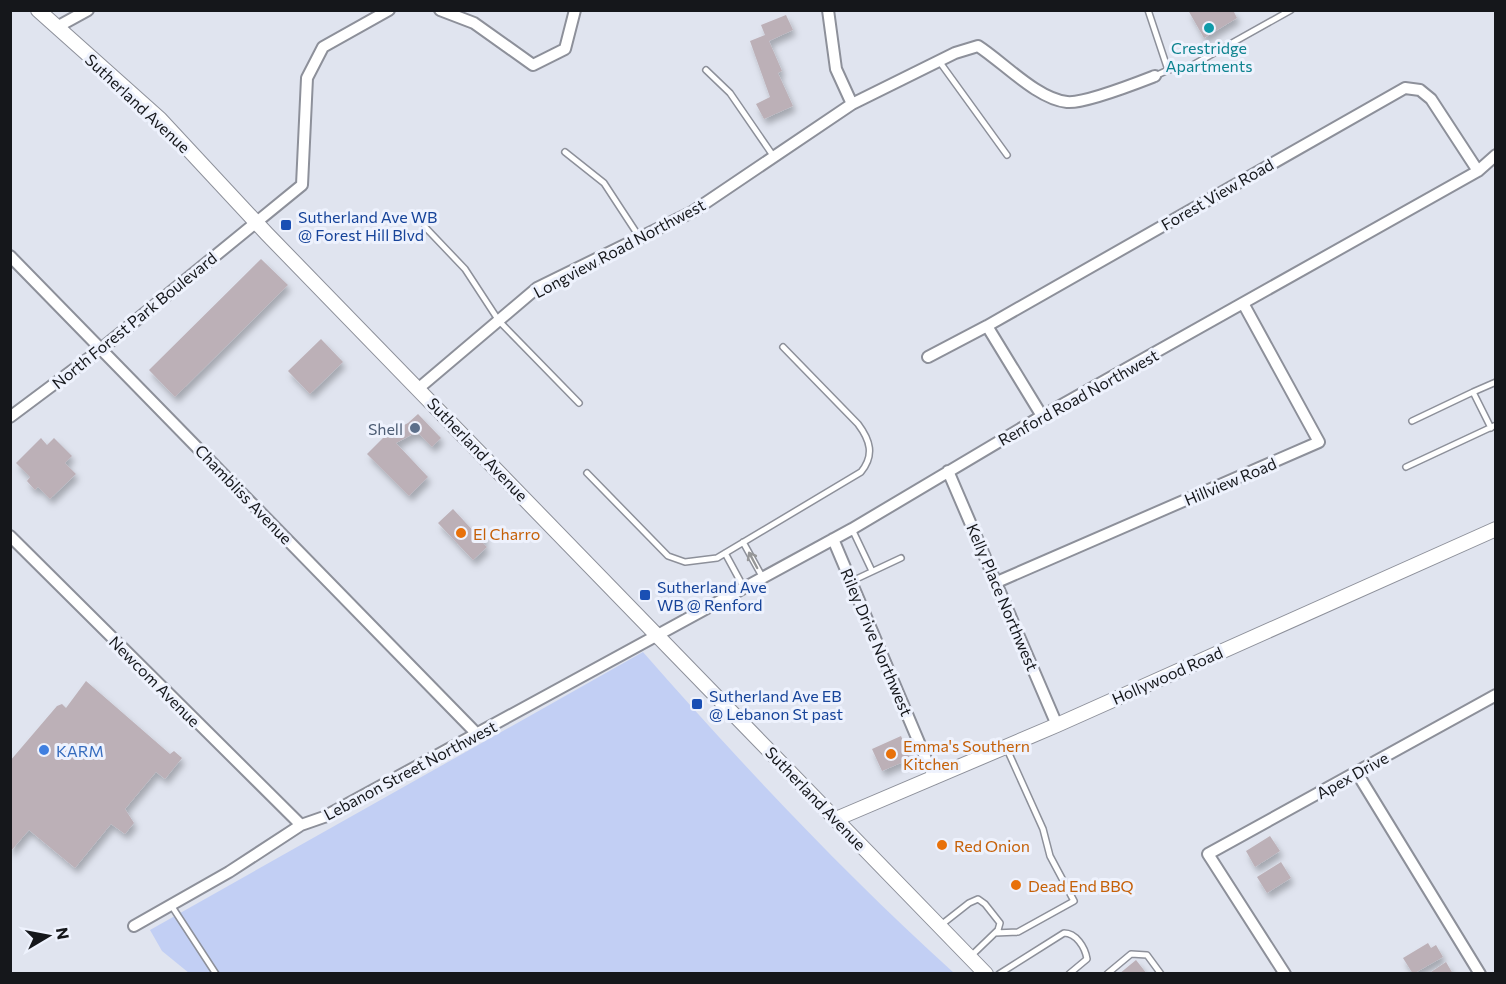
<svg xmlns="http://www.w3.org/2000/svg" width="1506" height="984" viewBox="0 0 1506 984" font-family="Commissioner,sans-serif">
<defs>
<filter id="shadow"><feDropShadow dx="3" dy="5.5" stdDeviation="3" flood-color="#0004"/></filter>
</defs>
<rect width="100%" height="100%" fill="#e0e4ef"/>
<path fill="#c2cff4" d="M 643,652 C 741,764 844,873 954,973 L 189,973 L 162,951 L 150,930 Z"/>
<path fill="#bcb0b7" filter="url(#shadow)" d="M 1188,10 L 1233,10 L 1237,18 L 1204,38 Z
M 786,15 L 793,30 L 769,41 L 782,71 L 778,73 L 793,106 L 764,119 L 756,104 L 770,97 L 750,41 L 765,35 L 761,25 Z
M 261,259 L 288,285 L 175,397 L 149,370 Z
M 321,339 L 343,362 L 310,394 L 288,371 Z
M 418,414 L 441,438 L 432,447 L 419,434 L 411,435 L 396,443 L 428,477 L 409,496 L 367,454 L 387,434 L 408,423 Z
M 41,438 L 47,445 L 54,438 L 72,456 L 65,463 L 76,474 L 50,499 L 38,487 L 35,490 L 27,481 L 30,477 L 16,463 Z
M 453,509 L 477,535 L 481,531 L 486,537 L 481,541 L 487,547 L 473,560 L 438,523 Z
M 86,681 L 170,754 L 174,751 L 182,758 L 165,779 L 156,772 L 125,809 L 134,823 L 125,834 L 111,824 L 75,868 L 29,830 L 10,852 L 10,761 L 57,706 L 62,704 L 66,708 Z
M 901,736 L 910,759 L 882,771 L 872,749 Z
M 1270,836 L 1280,851 L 1255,867 L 1246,851 Z
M 1281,862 L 1291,878 L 1267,893 L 1257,877 Z
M 1428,943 L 1431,948 L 1436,945 L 1443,957 L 1413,974 L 1403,958 Z
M 1136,960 L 1147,974 L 1119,974 Z
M 1446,962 L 1453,974 L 1428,974 Z"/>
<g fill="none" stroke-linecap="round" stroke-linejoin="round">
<g stroke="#8d909a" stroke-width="8">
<path id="service" d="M 1148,10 L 1168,70
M 939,61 L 1007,155
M 706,70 L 730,93 L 774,157
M 1155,76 L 1168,70 L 1191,66 L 1291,10
M 565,152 L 604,183 L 640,238
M 425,227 L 465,269 L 499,321 L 579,403
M 1412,421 L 1473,392
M 1491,428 L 1473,392 L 1496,382
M 1406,467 L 1496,425
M 587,473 L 668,556 L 685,562 L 717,558 L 861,472 C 875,455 870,440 858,424 L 783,347
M 852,529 L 872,571
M 743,542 L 763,578
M 725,553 L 744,588
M 852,581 L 901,558
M 171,905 L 216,974
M 941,925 L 969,903 L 978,899 L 985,904 L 1000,923 L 998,930 L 971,956
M 995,933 L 1018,932 L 1074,901 L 1050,856 L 1043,829 L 1006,747
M 999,974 L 1064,933 C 1076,933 1085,947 1087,959 L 1069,974
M 1107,974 L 1131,954 L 1147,955 L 1161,974"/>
</g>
<g stroke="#8d909a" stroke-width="14">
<path id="minor" d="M 440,10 L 474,23 L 533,65 L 565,49 L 575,10
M 828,10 L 836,69 L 852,104
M 57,27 L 88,10
M 10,256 L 477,734
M 987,326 L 1042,416
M 928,357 L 987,326 L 1405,88 L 1420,90 L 1431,99 L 1478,171
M 419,388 L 537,288 L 692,212 L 852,104 L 955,53 L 978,46 C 1003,62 1037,99 1067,102 C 1084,104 1137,83 1155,76
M 10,417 L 101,349 L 302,185 L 307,78 L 323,47 L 389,10
M 948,471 L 1057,725
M 10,536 L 301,825
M 833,539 L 934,778
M 997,582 L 1319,442 L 1244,305
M 1357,773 L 1480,974
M 134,926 L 229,872 L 301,825 L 324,817 L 852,529 L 1042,416 L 1478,171 L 1496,155
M 1285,974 L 1208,854 L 1496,695"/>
</g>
<g stroke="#8d909a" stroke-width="16">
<path id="tertiary" d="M 38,10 L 160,119 L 267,234 L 986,974
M 836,819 L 1057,725 L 1496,529"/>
</g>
<use href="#service" stroke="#fff" stroke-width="5"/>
<use href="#minor" stroke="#fff" stroke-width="10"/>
<use href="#tertiary" stroke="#fff" stroke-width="14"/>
</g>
<defs><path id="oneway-shaft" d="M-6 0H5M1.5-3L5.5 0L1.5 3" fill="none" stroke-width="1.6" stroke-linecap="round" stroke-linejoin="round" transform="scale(1.5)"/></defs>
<use stroke="#969798" href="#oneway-shaft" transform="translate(753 560) rotate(-118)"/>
<circle fill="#0f9aa8" stroke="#eef2fd" stroke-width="2" cx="1209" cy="28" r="6"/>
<g fill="#1a4fb4" stroke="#eef2fd" stroke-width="2">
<rect x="280" y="219" width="12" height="12" rx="3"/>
<rect x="639" y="589" width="12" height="12" rx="3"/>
<rect x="691" y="698" width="12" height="12" rx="3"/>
</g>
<circle fill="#5c6f8a" stroke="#eef2fd" stroke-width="2" cx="415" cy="428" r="6"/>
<g fill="#e8710a" stroke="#eef2fd" stroke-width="2">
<circle cx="461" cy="533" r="6"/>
<circle cx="891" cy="754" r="6"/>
<circle cx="942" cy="845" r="6"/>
<circle cx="1016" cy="885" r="6"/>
</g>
<circle fill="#3f7fe0" stroke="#eef2fd" stroke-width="2" cx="44" cy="750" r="6"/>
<g text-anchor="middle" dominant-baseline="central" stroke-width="6" stroke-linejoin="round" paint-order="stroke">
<g font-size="16" fill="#0d838f" stroke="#eef2fd">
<text x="1209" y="47">Crestridge<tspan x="1209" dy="18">Apartments</tspan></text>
</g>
<g font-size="16" fill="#15171b" stroke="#eef2fd">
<text transform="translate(138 103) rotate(43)">Sutherland Avenue</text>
<text transform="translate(1217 194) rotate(-30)">Forest View Road</text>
<text transform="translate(619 248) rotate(-28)">Longview Road Northwest</text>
<text transform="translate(134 320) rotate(-39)">North Forest Park Boulevard</text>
<text transform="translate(1078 397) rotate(-29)">Renford Road Northwest</text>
<text transform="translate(478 449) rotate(46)">Sutherland Avenue</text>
<text transform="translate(1230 481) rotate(-23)">Hillview Road</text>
<text transform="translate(244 494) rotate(46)">Chambliss Avenue</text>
<text transform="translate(1003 597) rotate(67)">Kelly Place Northwest</text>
<text transform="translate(877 642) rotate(67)">Riley Drive Northwest</text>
<text transform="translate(1167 675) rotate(-24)">Hollywood Road</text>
<text transform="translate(155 681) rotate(45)">Newcom Avenue</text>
<text transform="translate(410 770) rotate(-28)">Lebanon Street Northwest</text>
<text transform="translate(1352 775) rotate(-29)">Apex Drive</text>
<text transform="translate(816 798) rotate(46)">Sutherland Avenue</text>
</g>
<g font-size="16" fill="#164399" stroke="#eef2fd" text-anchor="start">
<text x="298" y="216">Sutherland Ave WB<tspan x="298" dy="18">@ Forest Hill Blvd</tspan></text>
<text x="657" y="586">Sutherland Ave<tspan x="657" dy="18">WB @ Renford</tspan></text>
<text x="709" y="695">Sutherland Ave EB<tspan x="709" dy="18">@ Lebanon St past</tspan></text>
</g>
<g font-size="16" fill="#4e5e75" stroke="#eef2fd" text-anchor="end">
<text x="403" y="428">Shell</text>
</g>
<g font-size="16" fill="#c56008" stroke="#eef2fd" text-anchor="start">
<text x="473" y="533">El Charro</text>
<text x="903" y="745">Emma's Southern<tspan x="903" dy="18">Kitchen</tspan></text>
<text x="954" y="845">Red Onion</text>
<text x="1028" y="885">Dead End BBQ</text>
</g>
<g font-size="16" fill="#366cbe" stroke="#eef2fd" text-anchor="start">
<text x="56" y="750">KARM</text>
</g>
</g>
<rect width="1506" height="984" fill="none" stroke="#15171b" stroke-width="24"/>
<g transform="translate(48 936) rotate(80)" stroke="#eef2fd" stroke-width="4.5" paint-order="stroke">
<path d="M0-4.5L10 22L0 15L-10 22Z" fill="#15171b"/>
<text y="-9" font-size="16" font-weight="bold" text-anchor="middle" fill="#15171b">N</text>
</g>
</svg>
